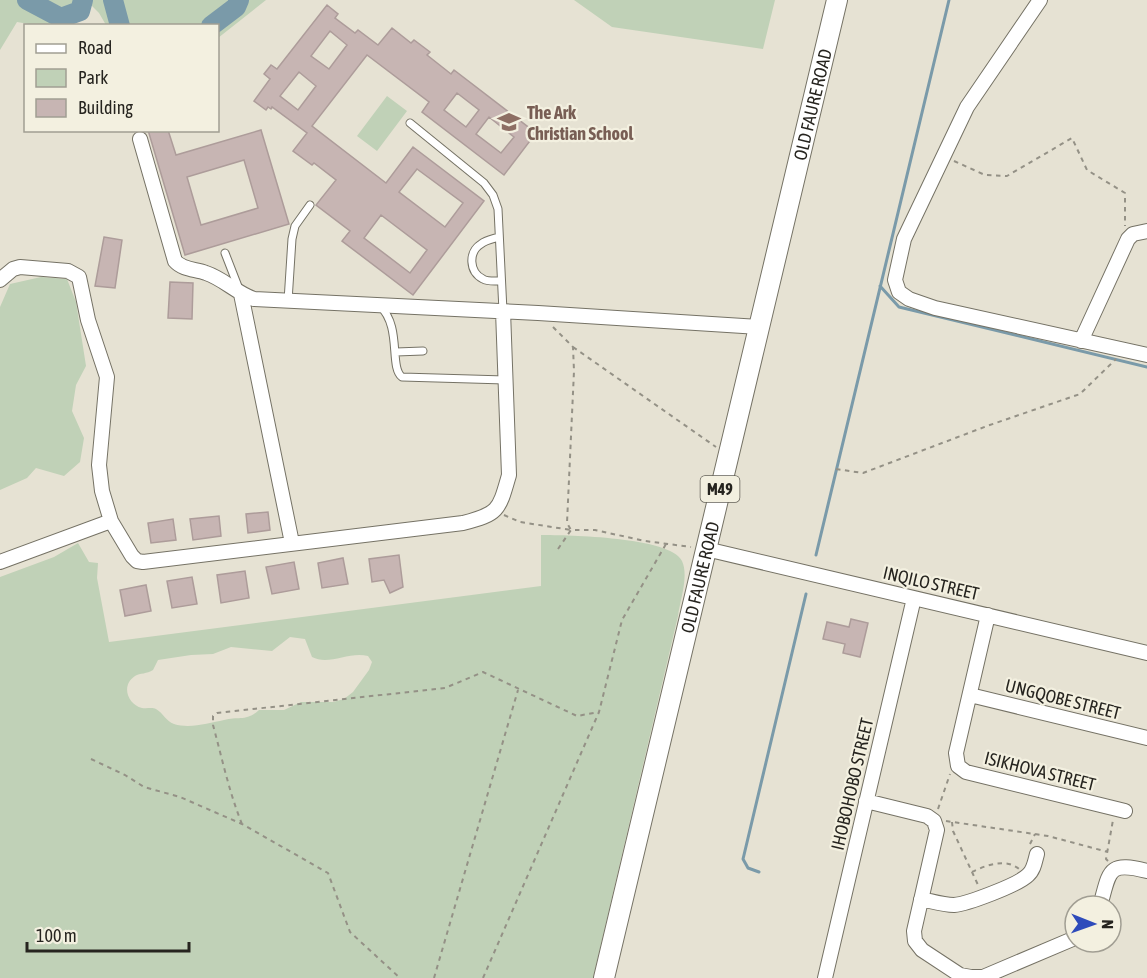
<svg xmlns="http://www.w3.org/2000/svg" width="1147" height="978" viewBox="0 0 1147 978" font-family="'Asap Condensed',sans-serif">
<rect width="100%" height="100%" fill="#e6e2d3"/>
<path fill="#c0d1b7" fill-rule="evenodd" d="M 0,0 L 266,0 L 218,38 L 218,26 L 106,25 L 99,13 L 91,5 L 71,25 L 35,25 L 17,22 L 0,50 Z
M 574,0 L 775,0 L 763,49 L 612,27 Z
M 387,96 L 407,111 L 377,151 L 357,136 Z
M 41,277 L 67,279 L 76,302 L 86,366 L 76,385 L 72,411 L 84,438 L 80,462 L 64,476 L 36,468 L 27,478 L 0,490 L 0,307 L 10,284 Z
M 541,535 C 568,535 671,537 682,561 C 689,576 680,600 678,616 L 593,978 L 0,978 L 0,577 L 54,557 L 78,543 L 89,562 L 98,563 L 97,578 L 109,642 L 541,586 ZM 290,637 L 305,639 L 312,657 C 329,666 349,651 368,656 L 372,662 L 369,670 L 353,692 L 344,699 L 333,702 L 301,702 L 284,710 L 259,710 C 246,722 238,716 224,720 C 209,723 190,729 174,724 C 166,721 163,713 156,709 C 152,707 147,709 142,708 C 127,704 121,685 135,676 C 140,673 147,674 153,670 L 158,660 L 191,655 L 213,654 L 231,647 L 272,651 Z"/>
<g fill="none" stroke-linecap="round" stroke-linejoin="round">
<path stroke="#7a9aa9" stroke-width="3" d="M 880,286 L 899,307 L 1147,367
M 816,555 L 949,0
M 759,872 L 748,868 L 743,859 L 744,855 L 806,594"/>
<path stroke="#7a9aa9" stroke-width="20" d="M 27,0 L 61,18 L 80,11 L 83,0
M 113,0 L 120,26
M 211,26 L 236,7 L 239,0"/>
</g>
<path fill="#c7b5b3" stroke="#ad9c9a" stroke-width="1.5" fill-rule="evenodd" d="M 327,5 L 338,14 L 335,18 L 355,33 L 358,30 L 378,45 L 392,28 L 411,43 L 414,40 L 430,52 L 427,55 L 451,74 L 454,70 L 536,133 L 504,175 L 422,112 L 429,102 L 367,55 L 312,126 L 386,183 L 413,147 L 484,201 L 413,295 L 342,241 L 350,231 L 316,205 L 336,180 L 314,163 L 312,165 L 293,151 L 307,133 L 272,107 L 271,109 L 268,107 L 266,110 L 254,101 L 270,79 L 264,74 L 271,65 L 277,69 ZM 330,31 L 347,45 L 329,69 L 311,56 ZM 299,72 L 316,86 L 298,110 L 280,96 ZM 457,93 L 479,110 L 466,127 L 444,110 ZM 489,117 L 514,137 L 501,153 L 476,134 ZM 417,169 L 463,203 L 445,227 L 399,192 ZM 381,215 L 427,250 L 410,273 L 364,238 Z
M 148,130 L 168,130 L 176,155 L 261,130 L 289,224 L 185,255 ZM 244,160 L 258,208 L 201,225 L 187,177 Z
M 104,237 L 122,240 L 115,288 L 95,286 Z
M 170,282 L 193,283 L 192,319 L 168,318 Z
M 268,512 L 270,530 L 248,533 L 246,514 Z
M 219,516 L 221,536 L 193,540 L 190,519 Z
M 173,519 L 176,540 L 151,543 L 148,523 Z
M 399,555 L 403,587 L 390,593 L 384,580 L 372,582 L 369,559 Z
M 343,558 L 348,584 L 322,588 L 318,563 Z
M 294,562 L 299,589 L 272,594 L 266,567 Z
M 245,571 L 249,598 L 221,603 L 217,575 Z
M 192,577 L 197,604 L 172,608 L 167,581 Z
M 146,585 L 151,611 L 125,616 L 120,590 Z
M 851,619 L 868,623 L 860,657 L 843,653 L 845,644 L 823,639 L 827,622 L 849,627 Z"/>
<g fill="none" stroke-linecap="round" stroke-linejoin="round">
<g stroke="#757265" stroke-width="9">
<path id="service" d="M 410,123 L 484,183 L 493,195 L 498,209 L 503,311
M 499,237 C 493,239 486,240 481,244 C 468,252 469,272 483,279 C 488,282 495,281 501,281
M 225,253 L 239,289
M 288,301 L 292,239 L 295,226 L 310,205
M 380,306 C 402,327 389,367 402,377 L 505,380
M 396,352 L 423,351"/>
</g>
<g stroke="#757265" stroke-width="16">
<path id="minor" d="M 1040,0 L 967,107 L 904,239 L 895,280 L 899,292 L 909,299 L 935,308 L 1147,355
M 140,139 L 175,261 C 183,270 195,269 206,273 C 224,279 236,293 254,299 L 538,313 L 759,327
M 0,280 L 13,269 L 20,267 L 68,271 L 79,277 L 88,320 L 107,377 L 99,465 L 102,491 L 111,521 L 132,556 L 137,561 L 143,562 L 463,523 C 499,514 499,510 509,475 L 503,311
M 241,294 L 292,543
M 1081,341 L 1128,239 L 1133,234 L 1147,231
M 706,549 L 1147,653
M 0,562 L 111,521
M 988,615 L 956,753 L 958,766 L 966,772 L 1125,811
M 970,695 L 1147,738
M 866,801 L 927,816 L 934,821 L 937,830 L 914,931 L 915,941 L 922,950 L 960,975 L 971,977 L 983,977 L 1075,938
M 921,899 C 931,901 943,905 954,905 C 967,904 1018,885 1028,875 C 1034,870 1035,861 1037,854
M 1100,906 C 1110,871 1107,861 1147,871
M 825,978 L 914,598"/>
</g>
<g stroke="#757265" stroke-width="22">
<g id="primary">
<path id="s1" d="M 604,978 L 837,0"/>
</g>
</g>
<path stroke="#949186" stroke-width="2" stroke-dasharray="4.5 4.5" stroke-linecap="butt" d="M 954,161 L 985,175 L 1007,176 L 1072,138 L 1087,170 L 1125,193 L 1125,226
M 553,327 L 573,347 L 574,371 L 567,523 L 571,530
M 573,347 L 716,447
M 836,469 L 863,473 L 987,426 L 1080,394 L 1116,359
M 504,515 L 520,522 L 571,530
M 558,549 L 571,530 L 595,530 L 645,541 L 691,547
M 91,759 L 125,775 L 144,787 L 180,797 L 242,824 L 328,873 L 350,932 L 400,978
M 938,809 L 950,774
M 946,821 L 1048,836 L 1108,852
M 952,822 L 953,831 L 978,885
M 242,824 C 229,792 222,758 213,725 L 213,716 L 217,713 L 445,688 L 483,672 L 577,716 L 599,712
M 1030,844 L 1035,834
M 1108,861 L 1106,859 L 1113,820
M 972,872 C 986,865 1006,858 1019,869
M 434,978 L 518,690
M 483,978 L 599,712 L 622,620 L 666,544"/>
<use href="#service" stroke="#fff" stroke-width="7"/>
<use href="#minor" stroke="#fff" stroke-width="14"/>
<use href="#primary" stroke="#fff" stroke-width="20"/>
</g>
<defs>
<g id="school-bare" transform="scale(1.8)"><path d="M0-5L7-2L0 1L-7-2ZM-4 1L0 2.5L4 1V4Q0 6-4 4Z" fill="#8d6e63" stroke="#f3f0e0" stroke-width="2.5" paint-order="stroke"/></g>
</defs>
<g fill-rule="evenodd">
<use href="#school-bare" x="509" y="122"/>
</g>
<g text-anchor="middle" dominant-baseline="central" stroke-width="4.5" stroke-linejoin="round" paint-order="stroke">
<rect fill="#f3f0e0" stroke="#646159" stroke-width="1.5" x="700.5" y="476" width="39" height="26" rx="4.5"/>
<g font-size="16" font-weight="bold" fill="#26241f">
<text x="720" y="489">M49</text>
</g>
<g font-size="18" fill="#26241f" stroke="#f3f0e0">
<text stroke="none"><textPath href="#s1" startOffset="898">OLD FAURE ROAD</textPath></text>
<text stroke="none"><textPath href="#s1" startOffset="412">OLD FAURE ROAD</textPath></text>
<text transform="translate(931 583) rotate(13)">INQILO STREET</text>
<text transform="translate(1063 699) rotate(14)">UNGQOBE STREET</text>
<text transform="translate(1040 771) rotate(14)">ISIKHOVA STREET</text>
<text transform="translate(852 784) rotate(-77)">IHOBOHOBO STREET</text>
</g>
<g font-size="18" font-weight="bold" fill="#785e54" stroke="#f3f0e0" text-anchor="start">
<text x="527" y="112">The Ark<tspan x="527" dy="21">Christian School</tspan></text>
</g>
</g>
<rect x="24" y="24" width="195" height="108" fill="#f3f0e0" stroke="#a19e93" stroke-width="1.5"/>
<rect x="36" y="44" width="30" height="9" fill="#ffffff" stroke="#a19e93" stroke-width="1.5"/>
<text x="78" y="54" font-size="18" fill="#26241f">Road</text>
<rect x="36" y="69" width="30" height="18" fill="#c0d1b7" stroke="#a19e93" stroke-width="1.5"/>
<text x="78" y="84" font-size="18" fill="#26241f">Park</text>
<rect x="36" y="99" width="30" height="18" fill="#c7b5b3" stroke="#a19e93" stroke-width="1.5"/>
<text x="78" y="114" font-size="18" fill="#26241f">Building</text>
<g transform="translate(1093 924) rotate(91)"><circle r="28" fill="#f3f0e0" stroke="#a19e93" stroke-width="1.5"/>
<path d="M0-4.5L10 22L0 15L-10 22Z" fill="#2e4bbb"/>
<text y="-9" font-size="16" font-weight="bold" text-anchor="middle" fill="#26241f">N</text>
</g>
<path d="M27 942v9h162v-9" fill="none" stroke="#26241f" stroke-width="3"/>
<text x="36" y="942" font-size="18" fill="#26241f" stroke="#f3f0e0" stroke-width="4.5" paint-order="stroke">100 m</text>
</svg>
